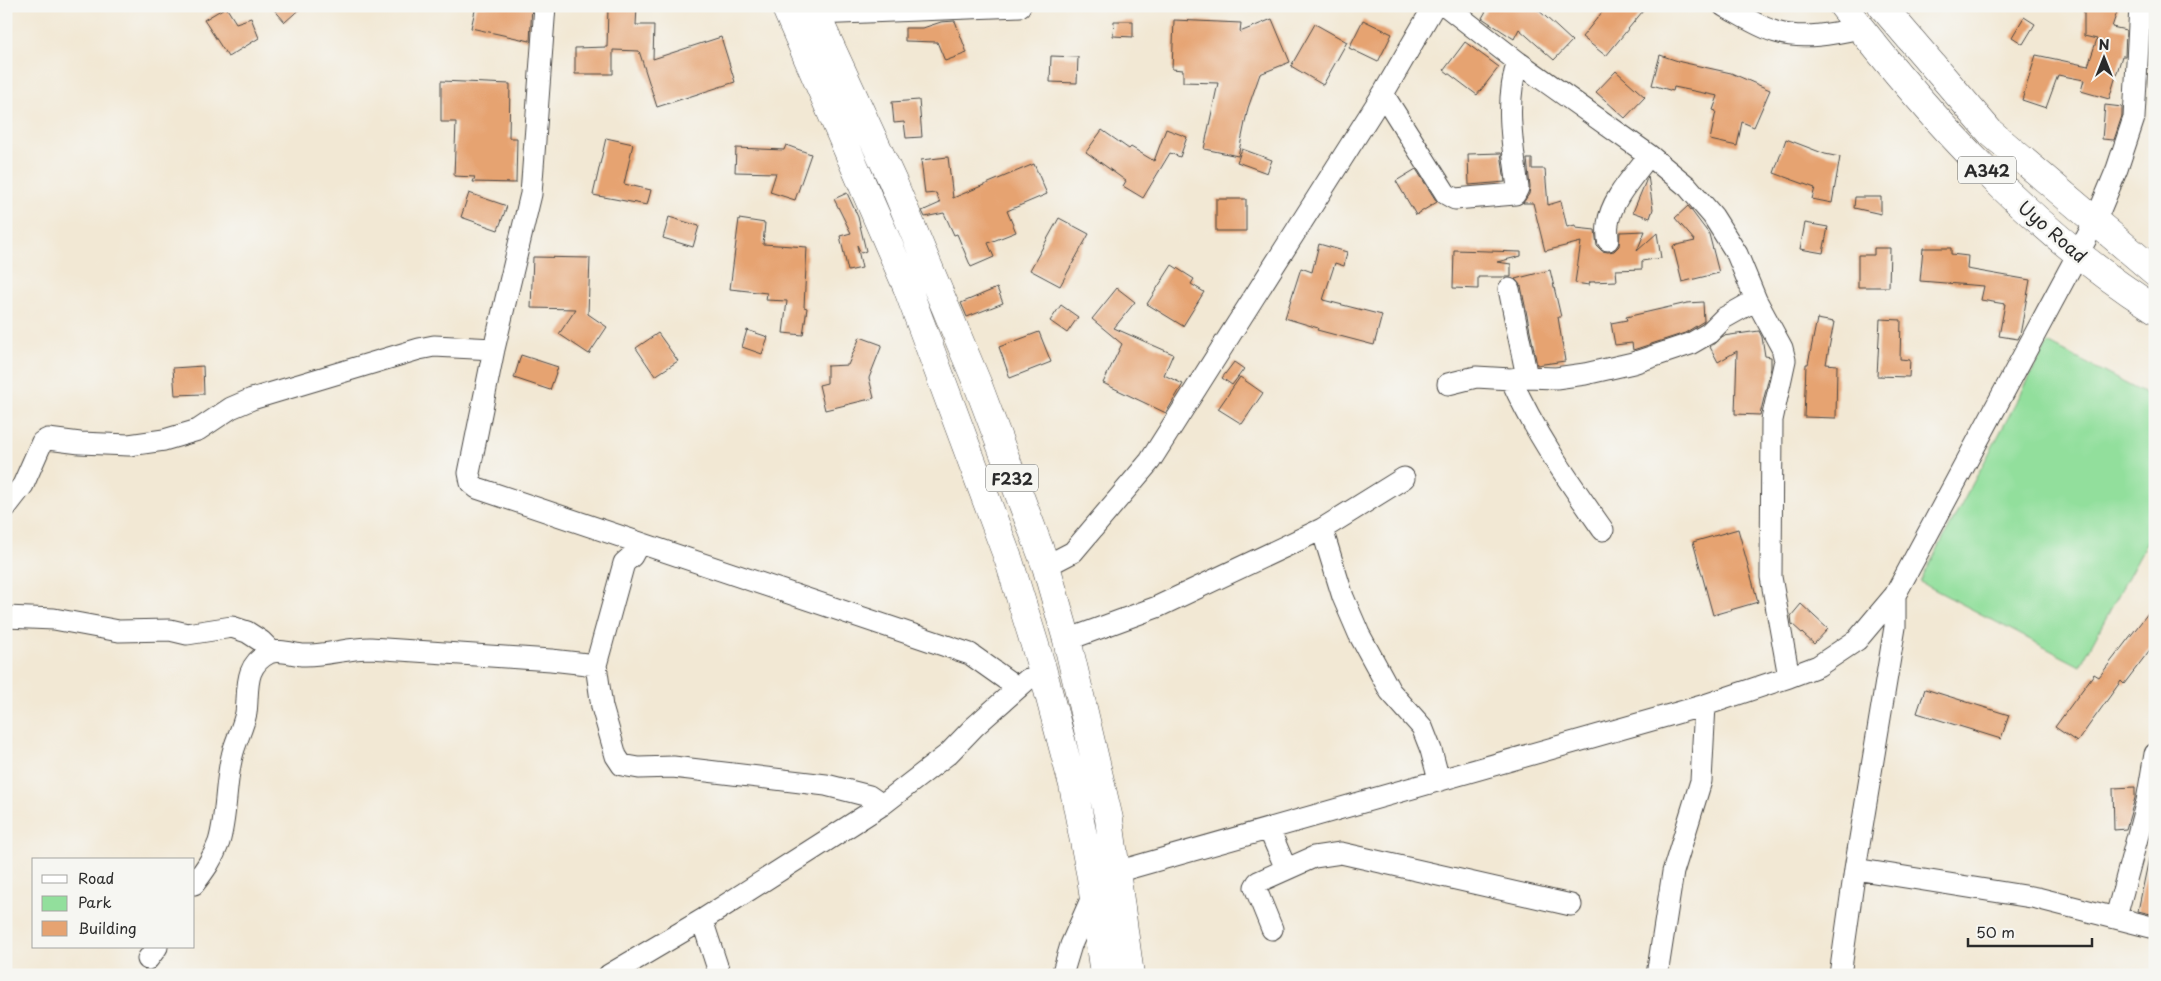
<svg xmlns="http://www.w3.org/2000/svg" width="2161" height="981" viewBox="0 0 2161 981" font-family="'Playpen Sans',sans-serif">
<rect width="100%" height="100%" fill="#f6f6f2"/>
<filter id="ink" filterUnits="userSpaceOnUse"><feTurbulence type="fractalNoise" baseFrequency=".02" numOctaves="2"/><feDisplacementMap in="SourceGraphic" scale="10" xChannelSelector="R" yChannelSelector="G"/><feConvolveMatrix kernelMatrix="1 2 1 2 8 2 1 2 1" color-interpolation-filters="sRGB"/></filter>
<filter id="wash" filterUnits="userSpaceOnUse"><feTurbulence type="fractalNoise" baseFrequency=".0096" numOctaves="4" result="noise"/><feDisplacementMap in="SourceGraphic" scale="20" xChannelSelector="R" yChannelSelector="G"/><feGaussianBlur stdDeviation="1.12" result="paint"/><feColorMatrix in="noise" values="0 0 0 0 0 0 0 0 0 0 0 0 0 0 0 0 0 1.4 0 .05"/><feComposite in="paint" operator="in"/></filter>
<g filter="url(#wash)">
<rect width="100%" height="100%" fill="#f2e8d4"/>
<path fill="#92df9c" stroke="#5e8564" d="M 2048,343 L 2155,399 L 2155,527 L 2080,666 L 1920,582 Z"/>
<g id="blocks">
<path fill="#e6a371" d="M 271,6 L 303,6 L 285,22 Z
M 476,6 L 532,6 L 530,41 L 471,28 Z
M 1489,6 L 1534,6 L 1572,41 L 1554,60 L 1519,29 L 1514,39 L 1482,18 Z
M 1607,6 L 1647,6 L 1606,56 L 1582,37 Z
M 2084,6 L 2119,6 L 2112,27 L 2126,30 L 2125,56 L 2122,56 L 2109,99 L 2081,91 L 2084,80 L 2058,75 L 2046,108 L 2022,100 L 2036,55 L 2088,66 L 2097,39 L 2084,36 Z
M 226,7 L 236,23 L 251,18 L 259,38 L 228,57 L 204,20 Z
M 608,7 L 637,7 L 636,25 L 654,25 L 653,59 L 721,37 L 735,82 L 657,107 L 639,51 L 613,50 L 613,74 L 575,74 L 575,48 L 607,47 Z
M 2024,17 L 2035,24 L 2023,44 L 2012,37 Z
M 1272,19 L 1290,62 L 1260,74 L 1248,108 L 1238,156 L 1204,149 L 1218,83 L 1183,82 L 1183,70 L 1172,69 L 1174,20 L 1241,23 L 1240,32 Z
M 1363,20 L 1392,34 L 1378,62 L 1349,48 Z
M 955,21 L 967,53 L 945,61 L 937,42 L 905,41 L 905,28 L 923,28 L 941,22 Z
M 1114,21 L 1133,21 L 1133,37 L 1113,36 Z
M 1315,24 L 1347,42 L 1323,85 L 1291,66 Z
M 1465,42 L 1499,67 L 1477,95 L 1444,70 Z
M 1660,55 L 1681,62 L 1731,73 L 1770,90 L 1754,127 L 1742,122 L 1737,146 L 1710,140 L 1716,111 L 1713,110 L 1718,96 L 1674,87 L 1673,91 L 1652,85 Z
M 1051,56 L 1078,57 L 1077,83 L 1050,82 Z
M 1616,71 L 1645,97 L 1625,118 L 1596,92 Z
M 441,81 L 510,84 L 509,138 L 517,138 L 516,183 L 473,182 L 475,177 L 454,176 L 456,122 L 441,122 Z
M 919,100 L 922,137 L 906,138 L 904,122 L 894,123 L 892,102 Z
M 2105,105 L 2122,107 L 2122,116 L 2114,140 L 2102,139 Z
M 1166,129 L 1187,137 L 1180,157 L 1170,153 L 1143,198 L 1123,186 L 1126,181 L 1086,152 L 1102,130 L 1129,149 L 1131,147 L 1154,161 Z
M 606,138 L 633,144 L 624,184 L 651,190 L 647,205 L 593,195 Z
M 1786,139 L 1825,154 L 1840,157 L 1832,203 L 1812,199 L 1815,188 L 1774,173 Z
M 786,145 L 811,154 L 795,200 L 770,192 L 776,173 L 735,172 L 736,148 L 784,150 Z
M 1242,149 L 1272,160 L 1267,173 L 1237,162 Z
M 1501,153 L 1505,182 L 1469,185 L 1468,154 Z
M 948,157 L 953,198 L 1034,164 L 1047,194 L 1007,211 L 1016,232 L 988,243 L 994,257 L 971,267 L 957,234 L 954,235 L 944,213 L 925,217 L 922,211 L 940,203 L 936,193 L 925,194 L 921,160 Z
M 1527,159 L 1532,159 L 1532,169 L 1545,169 L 1548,205 L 1561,201 L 1567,227 L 1575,225 L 1576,228 L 1595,230 L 1597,246 L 1602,251 L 1608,252 L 1614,251 L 1619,246 L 1620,232 L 1645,231 L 1637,251 L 1657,233 L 1661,258 L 1642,261 L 1642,269 L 1616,270 L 1617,281 L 1590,282 L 1589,285 L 1575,283 L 1581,242 L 1545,251 L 1533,203 L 1523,203 L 1529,194 L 1530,187 Z
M 1416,169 L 1437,202 L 1416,215 L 1396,181 Z
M 1648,176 L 1653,209 L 1650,218 L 1633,212 Z
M 469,193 L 507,206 L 498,230 L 461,217 Z
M 847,193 L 858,217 L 866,251 L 861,253 L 857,245 L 862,268 L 848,271 L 840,236 L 851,233 L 834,199 Z
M 1855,197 L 1881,197 L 1881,214 L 1854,208 Z
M 1216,199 L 1246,199 L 1246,231 L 1216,231 Z
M 1688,206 L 1709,234 L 1719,273 L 1682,282 L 1673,246 L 1695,241 L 1675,218 Z
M 669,217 L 699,226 L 693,247 L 663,238 Z
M 1059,218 L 1089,234 L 1060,286 L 1030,270 Z
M 739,219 L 765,223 L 763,244 L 807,247 L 804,307 L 807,308 L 803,335 L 783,333 L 787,301 L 766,300 L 767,293 L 730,289 Z
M 1805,223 L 1828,227 L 1823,253 L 1800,249 Z
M 1319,244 L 1347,252 L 1344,266 L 1335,263 L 1323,300 L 1382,315 L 1374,345 L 1317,330 L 1318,328 L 1285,318 L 1301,268 L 1312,272 Z
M 1874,248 L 1890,248 L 1889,287 L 1858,287 L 1858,255 L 1874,255 Z
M 1923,248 L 1951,248 L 1951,254 L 1968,256 L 1967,269 L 2030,280 L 2020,335 L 2018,339 L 1999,336 L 2005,304 L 1981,300 L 1984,286 L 1920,281 Z
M 1454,250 L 1521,252 L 1521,256 L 1497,262 L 1511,264 L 1511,277 L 1478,277 L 1478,289 L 1453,288 Z
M 533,257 L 590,258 L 588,314 L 607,327 L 589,354 L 559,334 L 576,309 L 531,308 Z
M 1172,265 L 1194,279 L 1191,284 L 1204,292 L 1183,326 L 1147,304 Z
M 1550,270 L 1561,317 L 1558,317 L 1565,361 L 1537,365 L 1521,286 L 1515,279 Z
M 997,288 L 1003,303 L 967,317 L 961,303 Z
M 1117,288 L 1135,302 L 1114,328 L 1173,354 L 1164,375 L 1183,384 L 1166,413 L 1103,383 L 1122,344 L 1092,319 Z
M 1703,302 L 1704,321 L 1685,333 L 1633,350 L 1632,343 L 1615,345 L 1611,323 L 1627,320 L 1626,317 L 1687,303 Z
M 1061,305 L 1078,317 L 1067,333 L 1050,321 Z
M 1817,319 L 1834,322 L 1826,364 L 1837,365 L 1836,418 L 1804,417 L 1806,364 L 1808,364 Z
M 1880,319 L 1901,320 L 1900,359 L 1910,360 L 1909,377 L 1877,376 Z
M 747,330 L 768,337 L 762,354 L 742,347 Z
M 1759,331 L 1762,337 L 1765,356 L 1771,357 L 1771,368 L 1760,415 L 1735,414 L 1737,351 L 1718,362 L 1710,347 L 1723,336 Z
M 1039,332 L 1051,362 L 1010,378 L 999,347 Z
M 658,333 L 678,361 L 655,376 L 636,348 Z
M 860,337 L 882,345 L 869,378 L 874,398 L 825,410 L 819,385 L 827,383 L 827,366 L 848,365 Z
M 521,355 L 558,367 L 550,390 L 514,378 Z
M 1234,362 L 1244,369 L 1232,385 L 1222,378 Z
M 203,366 L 204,394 L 175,395 L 173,368 Z
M 1240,377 L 1263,393 L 1242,424 L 1218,409 Z
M 1738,529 L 1758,602 L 1713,615 L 1693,542 Z
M 1801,604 L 1828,629 L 1814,644 L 1792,624 L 1791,616 Z
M 2155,604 L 2155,643 L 2124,684 L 2121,681 L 2077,742 L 2055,727 L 2094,674 L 2099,677 Z
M 1925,689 L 2009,715 L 2001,739 L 1917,713 Z
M 2135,787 L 2135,798 L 2126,829 L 2114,830 L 2113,788 Z
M 2149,858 L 2155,858 L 2155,915 L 2138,911 Z"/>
</g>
</g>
<g filter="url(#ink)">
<use href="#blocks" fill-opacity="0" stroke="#494744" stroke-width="1"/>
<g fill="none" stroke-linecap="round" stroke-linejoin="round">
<g stroke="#494744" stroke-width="23">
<path id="minor" d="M 545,6 L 531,194 L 494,349 L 469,473 L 471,483 L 477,488 L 970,654 L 1018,688
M 1446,6 L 1518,62 L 1649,155 L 1688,187 L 1713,216 L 1737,254 L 1756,300 L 1782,348 L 1785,360 L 1772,420 L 1771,577 L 1789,677
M 1724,6 C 1741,15 1759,27 1776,32 C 1803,40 1833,34 1860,28
M 816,14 L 1020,6
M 1383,94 L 1446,194 L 1455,199 L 1515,194 L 1518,188 C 1513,147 1504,101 1518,62
M 1608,240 C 1608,235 1607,229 1608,224 C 1611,199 1635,175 1649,155
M 1509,289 L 1527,377
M 1511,379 C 1536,435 1568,480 1603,530
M 1448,384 L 1476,377 L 1511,379 L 1527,377 L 1556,378 L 1585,374 L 1633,363 L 1690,344 L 1709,333 L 1724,318 L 1756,300
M 6,507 L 23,485 L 42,442 L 48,439 L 80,443 L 129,445 L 164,440 L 198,430 L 231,408 L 252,399 L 419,349 L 434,346 L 494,349
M 1322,529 L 1343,597 L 1359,634 L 1390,691 L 1422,727 L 1431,750 L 1439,780
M 639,543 L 632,556 L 624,563 L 596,665 L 602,707 L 616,756 L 622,765 L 639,768 L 673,767 L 826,785 L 869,796 L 882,805
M 1046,566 L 1073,552 L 1150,461 L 1383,94 L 1434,6
M 6,617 L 54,619 L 119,631 L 170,630 L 187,634 L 232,627 L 247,632 L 261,641 L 272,652
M 1067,640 L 1157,607 L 1322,529 L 1404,478
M 1269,829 L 1286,869
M 1855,869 L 2037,898 L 2155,928
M 194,884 C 204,871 213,859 219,842 C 227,815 225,784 232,756 C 235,742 243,728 246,713 C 249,690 243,666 269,653 C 277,649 293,654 302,655 C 326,656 347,648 370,648 L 551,660 L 596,665
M 2116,917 L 2147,801 L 2155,754
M 702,920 L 720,975
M 1272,929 L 1255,887 L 1258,882 L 1314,857 L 1341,853 L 1571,905
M 148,959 L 157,947
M 609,975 L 702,920 L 882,805 L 948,754 L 974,727 L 1028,679
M 1062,975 L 1071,945 L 1093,895 L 1116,872 L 1705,705 L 1789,677 L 1818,666 L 1857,640 L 1895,595 L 2095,222 L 2117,169 L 2134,118 L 2140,6
M 1657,975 L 1673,872 L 1701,781 L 1705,705
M 1840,975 L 1855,869 L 1895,627 L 1895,595"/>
</g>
<g stroke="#494744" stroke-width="29">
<path id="highway" d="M 785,6 L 907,287 L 1009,561 L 1042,668 L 1073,785 L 1091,877 L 1104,975
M 812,6 L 893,182 L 978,385 L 1046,566 L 1067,640 L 1109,819 L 1130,975
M 1843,6 C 1932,120 2032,231 2155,309
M 1882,6 L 1990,132 L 2155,272"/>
</g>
<use href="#minor" stroke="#fff" stroke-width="21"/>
<use href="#highway" stroke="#fff" stroke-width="28"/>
</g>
</g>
<g text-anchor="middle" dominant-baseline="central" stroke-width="5" stroke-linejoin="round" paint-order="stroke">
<g fill="#f6f6f2" stroke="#686867" stroke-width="1">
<rect x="1958" y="156.5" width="58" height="27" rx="4"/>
<rect x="986" y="464.5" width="52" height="27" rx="4"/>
</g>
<g font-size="16" font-weight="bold" fill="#2b2b2b">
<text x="1987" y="170">A342</text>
<text x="1012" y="478">F232</text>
</g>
<g font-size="18" fill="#2b2b2b" stroke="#f6f6f2">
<text transform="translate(2053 231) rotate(41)">Uyo Road</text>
</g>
</g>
<rect width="2161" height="981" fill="none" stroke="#f6f6f2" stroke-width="25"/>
<rect x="32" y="858" width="162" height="90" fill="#f6f6f2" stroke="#a5a5a2"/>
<rect x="42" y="875" width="25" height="8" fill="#ffffff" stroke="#a5a5a2"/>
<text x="78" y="884" font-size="15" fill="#2b2b2b">Road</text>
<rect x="42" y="896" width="25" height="15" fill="#92df9c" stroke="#a5a5a2"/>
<text x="78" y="908" font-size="15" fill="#2b2b2b">Park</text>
<rect x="42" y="921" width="25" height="15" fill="#e6a371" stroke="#a5a5a2"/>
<text x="78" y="934" font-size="15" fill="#2b2b2b">Building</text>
<g transform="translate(2104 58)" stroke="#f6f6f2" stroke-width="4" paint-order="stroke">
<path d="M0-4L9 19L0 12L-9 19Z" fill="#2b2b2b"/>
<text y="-8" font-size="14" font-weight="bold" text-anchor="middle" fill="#2b2b2b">N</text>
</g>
<path d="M1968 938v8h124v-8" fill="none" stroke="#2b2b2b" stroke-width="2.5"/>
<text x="1976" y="938" font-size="15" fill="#2b2b2b" stroke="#f6f6f2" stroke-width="4" paint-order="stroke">50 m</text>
</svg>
